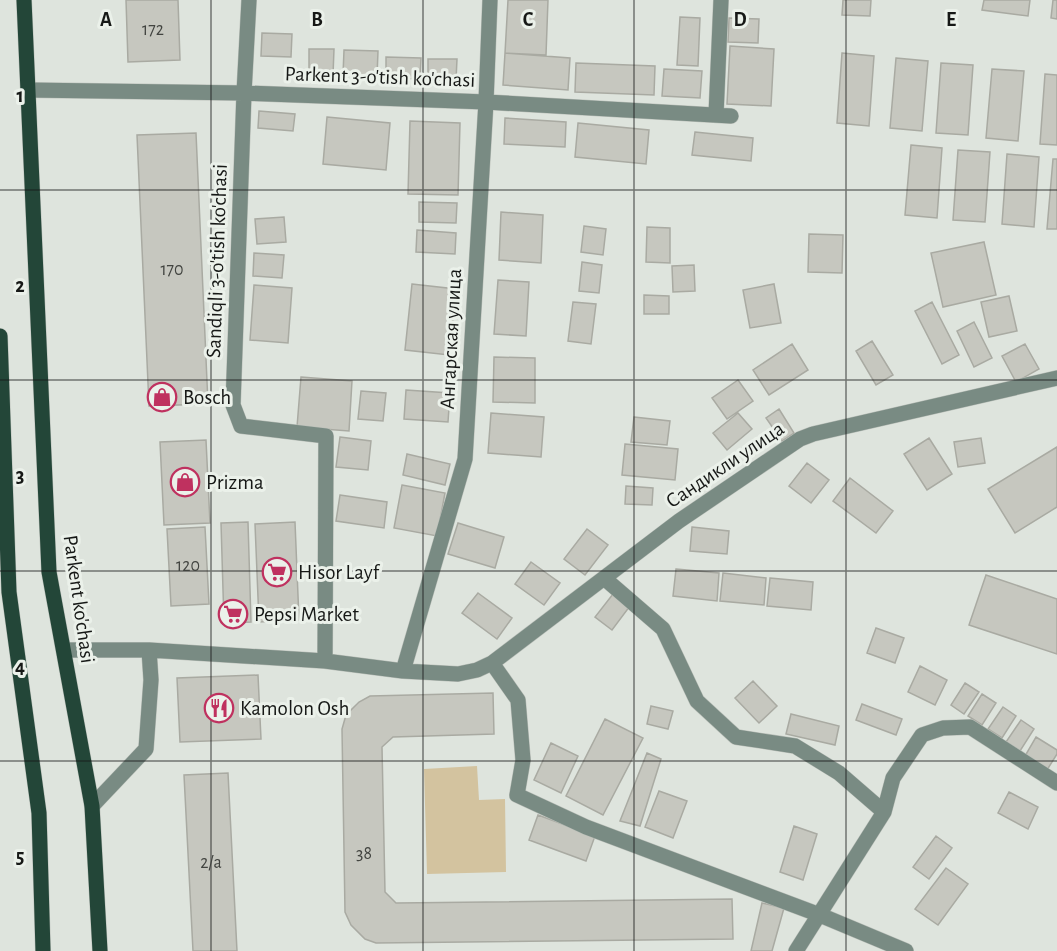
<svg xmlns="http://www.w3.org/2000/svg" width="1057" height="951" viewBox="0 0 1057 951" font-family="'Alegreya Sans',sans-serif">
<rect width="100%" height="100%" fill="#dee4dd"/>
<path fill="#d3c39f" d="M 477,766 L 479,800 L 505,799 L 506,872 L 427,874 L 424,769 Z"/>
<path fill="#c6c7bf" stroke="#a9aaa2" stroke-width="1.5" d="M 126,0 L 178,0 L 180,60 L 128,62 Z
M 508,0 L 548,0 L 546,55 L 505,53 Z
M 843,0 L 871,0 L 870,16 L 842,15 Z
M 984,0 L 1030,0 L 1028,16 L 982,10 Z
M 1053,0 L 1057,0 L 1057,19 L 1051,18 Z
M 680,17 L 700,18 L 698,66 L 677,65 Z
M 729,18 L 759,19 L 758,43 L 728,42 Z
M 262,33 L 292,34 L 291,57 L 261,56 Z
M 730,46 L 774,49 L 771,106 L 727,104 Z
M 309,49 L 334,49 L 333,75 L 309,74 Z
M 344,50 L 378,51 L 377,77 L 343,75 Z
M 505,53 L 570,58 L 568,90 L 503,85 Z
M 842,53 L 874,56 L 869,126 L 837,123 Z
M 386,57 L 421,58 L 420,79 L 386,78 Z
M 896,58 L 928,61 L 922,131 L 890,128 Z
M 428,59 L 457,59 L 456,80 L 428,80 Z
M 576,63 L 655,66 L 654,95 L 575,92 Z
M 941,63 L 973,65 L 968,135 L 936,133 Z
M 664,69 L 702,71 L 700,98 L 662,96 Z
M 992,69 L 1024,71 L 1018,141 L 986,138 Z
M 1045,74 L 1057,75 L 1057,145 L 1040,144 Z
M 259,111 L 295,114 L 293,131 L 258,128 Z
M 327,117 L 390,123 L 386,170 L 323,164 Z
M 505,118 L 566,122 L 565,147 L 504,144 Z
M 410,121 L 460,123 L 458,195 L 408,194 Z
M 578,123 L 649,130 L 646,164 L 575,157 Z
M 695,132 L 753,138 L 751,161 L 692,155 Z
M 196,133 L 208,404 L 149,406 L 137,135 Z
M 911,145 L 942,148 L 937,218 L 905,215 Z
M 958,150 L 990,152 L 985,222 L 953,220 Z
M 1007,154 L 1039,157 L 1034,227 L 1002,224 Z
M 1053,159 L 1057,159 L 1057,229 L 1047,229 Z
M 419,202 L 457,203 L 456,223 L 419,222 Z
M 501,212 L 543,215 L 541,263 L 499,260 Z
M 284,217 L 286,242 L 257,244 L 255,219 Z
M 584,226 L 606,229 L 603,255 L 581,252 Z
M 647,227 L 670,228 L 670,263 L 646,262 Z
M 417,230 L 456,233 L 455,254 L 416,252 Z
M 809,234 L 843,235 L 842,273 L 808,272 Z
M 984,242 L 996,295 L 943,307 L 931,253 Z
M 254,253 L 284,255 L 282,278 L 253,276 Z
M 582,262 L 602,265 L 599,293 L 579,291 Z
M 694,265 L 695,291 L 673,292 L 672,266 Z
M 498,280 L 529,282 L 526,336 L 494,334 Z
M 412,284 L 456,289 L 449,355 L 405,350 Z
M 774,284 L 781,323 L 750,328 L 743,290 Z
M 254,285 L 292,288 L 288,343 L 250,340 Z
M 644,295 L 669,296 L 669,314 L 644,314 Z
M 1009,296 L 1017,331 L 989,337 L 981,302 Z
M 573,302 L 596,304 L 591,344 L 568,341 Z
M 932,302 L 959,355 L 942,364 L 915,311 Z
M 974,322 L 992,358 L 974,367 L 957,331 Z
M 872,341 L 893,375 L 876,385 L 856,351 Z
M 792,344 L 808,370 L 769,395 L 753,370 Z
M 1025,344 L 1039,369 L 1016,382 L 1002,356 Z
M 494,357 L 535,358 L 535,403 L 493,402 Z
M 301,377 L 352,381 L 349,431 L 297,427 Z
M 738,380 L 753,401 L 727,419 L 712,398 Z
M 406,390 L 450,393 L 448,422 L 404,419 Z
M 361,391 L 386,393 L 383,421 L 358,419 Z
M 779,409 L 794,433 L 782,441 L 766,418 Z
M 491,413 L 544,417 L 541,457 L 488,453 Z
M 738,413 L 752,429 L 727,450 L 713,433 Z
M 634,417 L 670,421 L 667,445 L 631,442 Z
M 340,437 L 371,441 L 368,470 L 336,467 Z
M 929,438 L 952,474 L 927,490 L 904,454 Z
M 981,438 L 985,463 L 958,467 L 954,442 Z
M 206,440 L 210,523 L 164,525 L 160,442 Z
M 625,444 L 678,449 L 675,480 L 622,475 Z
M 1057,447 L 1057,507 L 1015,533 L 988,489 Z
M 407,454 L 450,464 L 445,485 L 403,475 Z
M 807,463 L 829,480 L 811,503 L 789,486 Z
M 850,478 L 893,511 L 876,533 L 833,501 Z
M 402,485 L 445,493 L 437,536 L 394,528 Z
M 626,486 L 653,488 L 652,505 L 625,504 Z
M 340,495 L 387,502 L 384,528 L 336,521 Z
M 248,522 L 251,622 L 224,623 L 221,523 Z
M 295,522 L 299,620 L 259,622 L 255,524 Z
M 458,523 L 504,537 L 495,568 L 448,554 Z
M 205,527 L 209,604 L 171,606 L 167,529 Z
M 692,527 L 729,531 L 727,554 L 690,551 Z
M 587,529 L 608,545 L 585,575 L 564,559 Z
M 531,562 L 560,583 L 544,605 L 515,584 Z
M 676,569 L 719,573 L 717,601 L 673,596 Z
M 723,573 L 766,578 L 764,605 L 720,601 Z
M 986,575 L 1057,599 L 1057,654 L 969,625 Z
M 770,578 L 813,582 L 811,610 L 767,606 Z
M 478,593 L 512,618 L 497,639 L 462,613 Z
M 613,594 L 630,606 L 612,630 L 595,617 Z
M 876,628 L 904,638 L 895,663 L 867,653 Z
M 920,666 L 947,680 L 935,705 L 908,692 Z
M 258,675 L 261,739 L 180,742 L 177,678 Z
M 753,681 L 777,706 L 759,723 L 735,698 Z
M 965,683 L 979,692 L 964,714 L 951,705 Z
M 493,693 L 494,734 L 393,737 L 382,747 L 385,892 L 396,903 L 732,899 L 733,939 L 376,943 L 365,939 L 351,925 L 345,912 L 342,729 L 346,715 L 359,702 L 370,696 Z
M 982,694 L 996,703 L 982,725 L 968,716 Z
M 862,704 L 902,719 L 896,735 L 856,720 Z
M 651,706 L 673,711 L 668,729 L 647,724 Z
M 1003,707 L 1016,716 L 1002,738 L 988,729 Z
M 791,714 L 839,726 L 835,745 L 786,734 Z
M 605,719 L 643,738 L 603,815 L 566,796 Z
M 1021,720 L 1034,729 L 1020,751 L 1006,742 Z
M 1036,737 L 1057,750 L 1057,754 L 1047,770 L 1025,756 Z
M 551,743 L 578,756 L 561,793 L 534,780 Z
M 647,753 L 661,759 L 640,826 L 620,821 Z
M 228,773 L 237,951 L 193,951 L 184,775 Z
M 659,791 L 687,801 L 673,838 L 645,827 Z
M 1009,792 L 1038,807 L 1028,829 L 998,813 Z
M 538,815 L 595,836 L 586,861 L 529,840 Z
M 794,826 L 817,834 L 803,880 L 780,872 Z
M 936,836 L 952,848 L 929,879 L 913,867 Z
M 946,868 L 968,884 L 938,925 L 915,909 Z
M 762,903 L 784,908 L 772,951 L 751,951 Z"/>
<g fill="none" stroke-linecap="round" stroke-linejoin="round">
<g stroke="#babfb9" stroke-width="16">
<path id="street" d="M 249,0 L 244,93 L 233,405 L 241,426 L 326,436 L 325,661
M 28,90 L 244,93 L 486,102 L 731,116
M 716,115 L 721,0
M 604,578 L 663,629 L 697,701 L 736,737 L 795,746 L 839,773 L 884,812
M 64,650 L 149,650 L 325,661 L 403,671 L 458,674 L 477,670 L 492,663 L 679,521 L 800,439 L 813,434 L 1057,378
M 492,663 L 518,700 L 523,760 L 517,795 L 586,827 L 820,915 L 906,951
M 403,671 L 465,459 L 486,102 L 490,0
M 92,806 L 146,749 L 151,680 L 149,650
M 796,951 L 884,812 L 893,778 L 922,735 L 943,728 L 970,727 L 1057,783"/>
</g>
<g stroke="#babfb9" stroke-width="16">
<path id="primary" d="M 24,0 L 49,572 L 92,806 L 100,951
M 0,336 L 9,592 L 39,813 L 43,951"/>
</g>
<use href="#street" stroke="#798b83" stroke-width="15"/>
<use href="#primary" stroke="#234638" stroke-width="15"/>
</g>
<path fill="none" stroke="#161816" stroke-width="1.5" stroke-opacity="0.55" d="M 211,0 L 211,951M 423,0 L 423,951M 634,0 L 634,951M 846,0 L 846,951M 0,190 L 1057,190M 0,380 L 1057,380M 0,571 L 1057,571M 0,761 L 1057,761"/>
<defs>
<g id="shop-ring" transform="scale(1.5)"><circle r="9.5" fill="#ebf1ea" stroke="#bf315f" stroke-width="1.5"/><path d="M-5-2.5h2.3a2.7 3.5 0 0 1 5.4 0H5L5.5 6h-11ZM-1.5-2.5h3a1.5 2.3 0 0 0-3 0Z" fill="#bf315f"/></g>
<g id="supermarket-ring" transform="scale(1.5)"><circle r="9.5" fill="#ebf1ea" stroke="#bf315f" stroke-width="1.5"/><path d="M-6-5.5h2.5l.6 2H6L4.5 2H-2.5L-4.4-4H-6ZM-1.5 3.2a1.3 1.3 0 1 0 .1 0ZM3 3.2a1.3 1.3 0 1 0 .1 0Z" fill="#bf315f"/></g>
<g id="restaurant-ring" transform="scale(1.5)"><circle r="9.5" fill="#ebf1ea" stroke="#bf315f" stroke-width="1.5"/><path d="M-5-6h1v4h1v-4h1v4h1v-4h1v5L-1.5 .5V6h-2V.5L-5-1ZM5-6V6H3V1.5H1.5Q1.5-4 5-6Z" fill="#bf315f"/></g>
</defs>
<g fill-rule="evenodd">
<use href="#shop-ring" x="162" y="397"/>
<use href="#shop-ring" x="185" y="482"/>
<use href="#supermarket-ring" x="277" y="572"/>
<use href="#supermarket-ring" x="233" y="614"/>
<use href="#restaurant-ring" x="219" y="708"/>
</g>
<g text-anchor="middle" dominant-baseline="central" stroke-width="6" stroke-linejoin="round" paint-order="stroke">
<g font-size="18" fill="#424440">
<text x="153" y="30">172</text>
<text x="172" y="270">170</text>
<text x="188" y="566">120</text>
<text x="364" y="854">38</text>
<text x="211" y="863">2/a</text>
</g>
<g font-size="21" fill="#161816" stroke="#ebf1ea">
<text transform="translate(380 77) rotate(2)">Parkent 3-o'tish ko'chasi</text>
<text transform="translate(217 261) rotate(-88)">Sandiqli 3-o'tish ko'chasi</text>
<text transform="translate(451 339) rotate(-87)">Ангарская улица</text>
<text transform="translate(725 465) rotate(-34)">Сандикли улица</text>
<text transform="translate(79 599) rotate(82)">Parkent ko'chasi</text>
</g>
<g font-size="21" fill="#161816" stroke="#ebf1ea" text-anchor="start">
<text x="183" y="397">Bosch</text>
<text x="206" y="482">Prizma</text>
<text x="298" y="572">Hisor Layf</text>
<text x="254" y="614">Pepsi Market</text>
<text x="240" y="708">Kamolon Osh</text>
</g>
</g>
<g font-size="20" text-anchor="middle" font-weight="bold" fill="#161816" stroke="#ebf1ea" stroke-width="6" stroke-linejoin="round" paint-order="stroke">
<text x="106" y="26">A</text>
<text x="317" y="26">B</text>
<text x="528" y="26">C</text>
<text x="740" y="26">D</text>
<text x="951" y="26">E</text>
<text x="20" y="102">1</text>
<text x="20" y="292">2</text>
<text x="20" y="482">3</text>
<text x="20" y="673">4</text>
<text x="20" y="863">5</text>
</g>
</svg>
